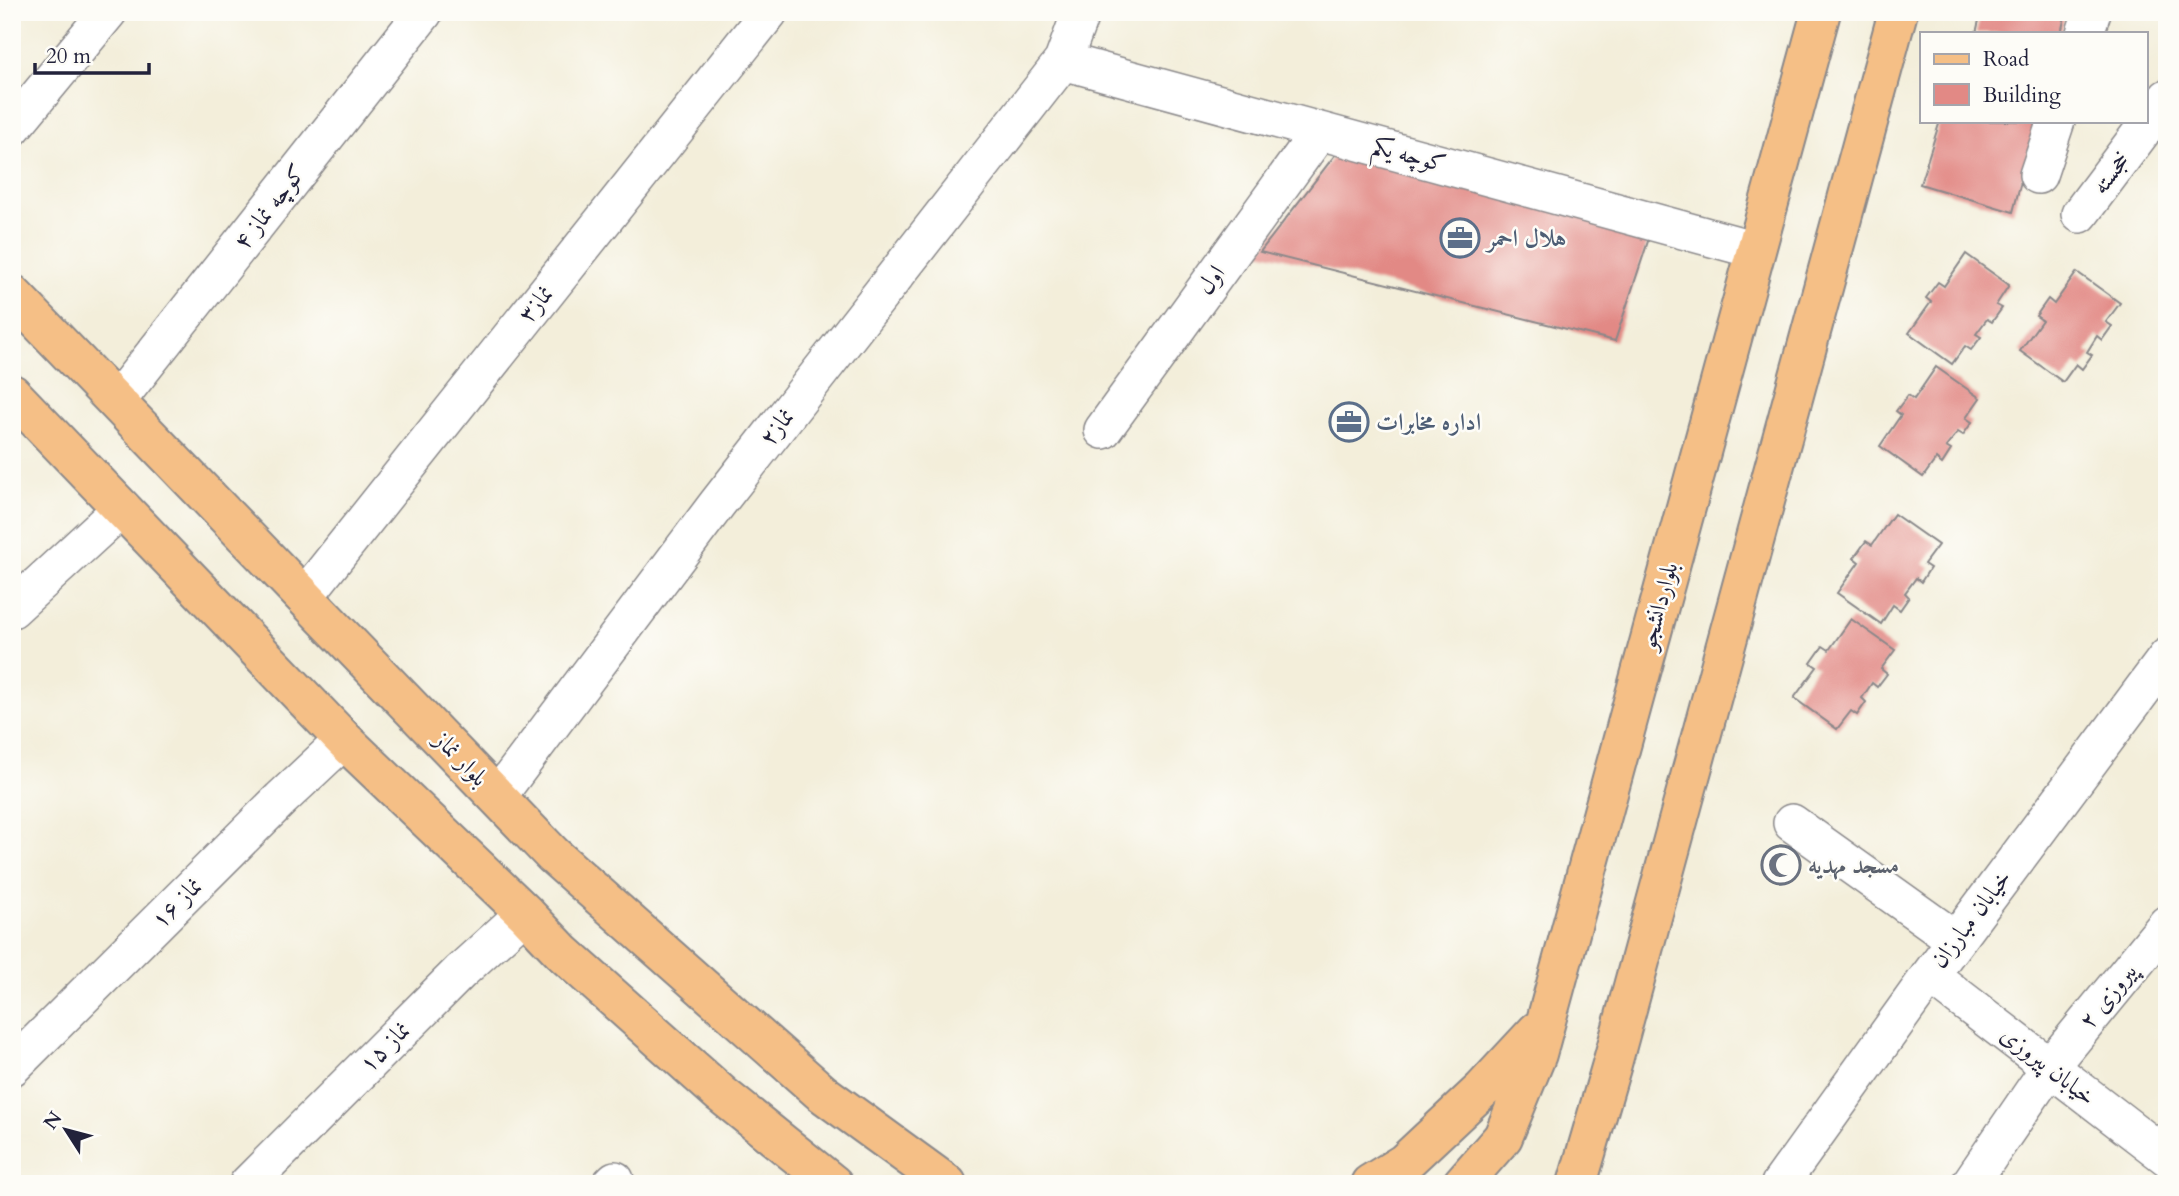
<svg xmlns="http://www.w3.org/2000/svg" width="2179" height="1196" viewBox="0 0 2179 1196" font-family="Cardo,Amiri,serif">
<rect width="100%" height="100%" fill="#fdfcf7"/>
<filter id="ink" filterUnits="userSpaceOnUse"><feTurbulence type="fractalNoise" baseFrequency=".0143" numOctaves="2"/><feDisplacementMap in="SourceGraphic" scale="14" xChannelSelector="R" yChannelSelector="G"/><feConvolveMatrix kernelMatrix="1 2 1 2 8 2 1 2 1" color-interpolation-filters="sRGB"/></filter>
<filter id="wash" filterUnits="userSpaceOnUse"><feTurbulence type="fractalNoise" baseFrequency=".00686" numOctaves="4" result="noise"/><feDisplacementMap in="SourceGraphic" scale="28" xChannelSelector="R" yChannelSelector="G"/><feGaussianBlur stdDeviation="1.57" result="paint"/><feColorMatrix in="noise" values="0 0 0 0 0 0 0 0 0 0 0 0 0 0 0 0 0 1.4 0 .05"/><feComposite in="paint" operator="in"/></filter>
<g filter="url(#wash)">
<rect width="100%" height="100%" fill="#f3eeda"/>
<g id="blocks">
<path fill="#e28985" d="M 1981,12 L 2066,12 L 2061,33 L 1976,33 Z
M 1940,121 L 2037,121 L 2013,212 L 1920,184 Z
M 1342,146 L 1654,223 L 1615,341 L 1260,252 Z
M 1966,254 L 2009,285 L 1996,305 L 2002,308 L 1992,322 L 1987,319 L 1976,334 L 1981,337 L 1971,350 L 1965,346 L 1952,364 L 1909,333 L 1931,302 L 1926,298 L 1938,282 L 1944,286 Z
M 2077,272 L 2120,303 L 2106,322 L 2112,326 L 2102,340 L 2097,336 L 2087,352 L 2092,355 L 2082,369 L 2076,364 L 2063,382 L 2020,351 L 2042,320 L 2036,316 L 2048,299 L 2054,304 Z
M 1936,367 L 1980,398 L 1966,418 L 1972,422 L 1963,435 L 1958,432 L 1946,447 L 1951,450 L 1942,464 L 1936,459 L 1923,477 L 1880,446 L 1901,415 L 1896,411 L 1908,395 L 1914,399 Z
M 1894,514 L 1938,545 L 1924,564 L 1930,568 L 1921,582 L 1916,578 L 1905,593 L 1909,597 L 1900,610 L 1893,605 L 1881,624 L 1837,593 L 1859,562 L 1854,558 L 1866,541 L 1872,545 Z
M 1851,619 L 1895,650 L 1881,669 L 1887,674 L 1877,687 L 1872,683 L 1862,698 L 1866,702 L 1857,715 L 1851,711 L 1837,729 L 1794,698 L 1817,667 L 1811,663 L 1823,646 L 1829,650 Z"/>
</g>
</g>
<g filter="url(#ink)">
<use href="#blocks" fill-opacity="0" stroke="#8a888a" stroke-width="2"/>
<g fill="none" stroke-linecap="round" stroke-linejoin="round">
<g stroke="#8a888a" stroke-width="40">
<path id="minor" d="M 2085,33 L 2092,12
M 1063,61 L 1756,250
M 12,128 L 108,12
M 2038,175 L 2056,121
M 2080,214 L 2167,98
M 116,402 L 424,12
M 1103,430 L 1320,131
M 304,597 L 769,12
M 12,609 L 122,508
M 497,797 L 717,504 L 1063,61 L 1081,12
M 1792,823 L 1956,940
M 1930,975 L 2167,1157
M 12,1067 L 281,799 L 344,740
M 248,1184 L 460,972 L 525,913
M 611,1184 L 615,1180
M 1780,1184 L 1930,975 L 2167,657
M 1970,1184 L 2050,1067 L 2167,924"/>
</g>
<g stroke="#8a888a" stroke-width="42">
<path id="major" d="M 12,294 L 553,855 L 822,1093 L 947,1184
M 12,394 L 344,740 L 525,913 L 563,953 L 721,1094 L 833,1184
M 1370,1184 L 1404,1163 L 1483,1089 L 1537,1031
M 1462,1184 L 1503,1137 L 1537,1054 L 1821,12
M 1577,1184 L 1612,1064 L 1898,12"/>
</g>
<use href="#minor" stroke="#fff" stroke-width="37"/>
<use href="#major" stroke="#f5bf86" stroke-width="38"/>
</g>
</g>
<defs>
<g id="office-ring" transform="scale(2.0125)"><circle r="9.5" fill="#fdfcf7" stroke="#5c6f8a" stroke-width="1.5"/><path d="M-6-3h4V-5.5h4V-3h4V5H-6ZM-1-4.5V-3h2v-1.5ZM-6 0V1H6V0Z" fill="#5c6f8a"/></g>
<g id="mosque-ring" transform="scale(2.0125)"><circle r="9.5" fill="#fdfcf7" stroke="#6b7280" stroke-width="1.5"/><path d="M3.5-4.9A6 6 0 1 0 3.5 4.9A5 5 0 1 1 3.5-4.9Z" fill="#6b7280"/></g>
</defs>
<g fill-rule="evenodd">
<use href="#office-ring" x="1460" y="238"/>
<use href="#office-ring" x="1349" y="422"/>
<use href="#mosque-ring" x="1781" y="865"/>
</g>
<g text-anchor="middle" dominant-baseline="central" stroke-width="5" stroke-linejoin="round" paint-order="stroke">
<g font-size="24" fill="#22223b" stroke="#fdfcf7">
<text transform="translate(1409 155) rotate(15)">کوچه یکم</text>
<text transform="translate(2111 173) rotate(-53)">خجسته</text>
<text transform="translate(270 207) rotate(-52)">کوچه نماز ۴</text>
<text transform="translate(1211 280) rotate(-54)">اول</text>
<text transform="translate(536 304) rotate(-51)">نماز۳</text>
<text transform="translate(777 427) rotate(-52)">نماز۲</text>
<text transform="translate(1659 606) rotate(-75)">بلواردانشجو</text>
<text transform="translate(461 759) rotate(46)">بلوار نماز</text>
<text transform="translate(177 903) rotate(-45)">نماز ۱۶</text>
<text transform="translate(1971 919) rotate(-53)">خیابان مبارزان</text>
<text transform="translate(2108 996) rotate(-51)">پیروزی ۲</text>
<text transform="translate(385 1047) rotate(-45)">نماز ۱۵</text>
<text transform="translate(2048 1066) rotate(38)">خیابان پیروزی</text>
</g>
<g font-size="24" font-weight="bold" fill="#4e5e75" stroke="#fdfcf7" text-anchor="start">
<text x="1487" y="238">هلال احمر</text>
<text x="1376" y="422">اداره مخابرات</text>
</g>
<g font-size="24" font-weight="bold" fill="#5b616d" stroke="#fdfcf7" text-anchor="start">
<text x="1808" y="865">مسجد مهدیه</text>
</g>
</g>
<rect width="2179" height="1196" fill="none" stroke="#fdfcf7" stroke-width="42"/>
<rect x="1920" y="32" width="228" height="91" fill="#fdfcf7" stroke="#a5a5ac" stroke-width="2"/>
<rect x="1934" y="54" width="35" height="10" fill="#f5bf86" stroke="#a5a5ac" stroke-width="2"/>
<text x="1983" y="66" font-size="21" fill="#22223b">Road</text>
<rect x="1934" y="84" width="35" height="21" fill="#e28985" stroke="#a5a5ac" stroke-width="2"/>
<text x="1983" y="102" font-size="21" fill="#22223b">Building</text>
<g transform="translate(66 1130) rotate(306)" stroke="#fdfcf7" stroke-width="5" paint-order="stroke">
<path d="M0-5L12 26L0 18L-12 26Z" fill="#22223b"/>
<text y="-10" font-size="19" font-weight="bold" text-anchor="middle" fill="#22223b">N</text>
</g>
<path d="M35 63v10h114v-10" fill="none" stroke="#22223b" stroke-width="3.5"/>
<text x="46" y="63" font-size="21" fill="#22223b" stroke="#fdfcf7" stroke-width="5" paint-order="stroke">20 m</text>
</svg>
